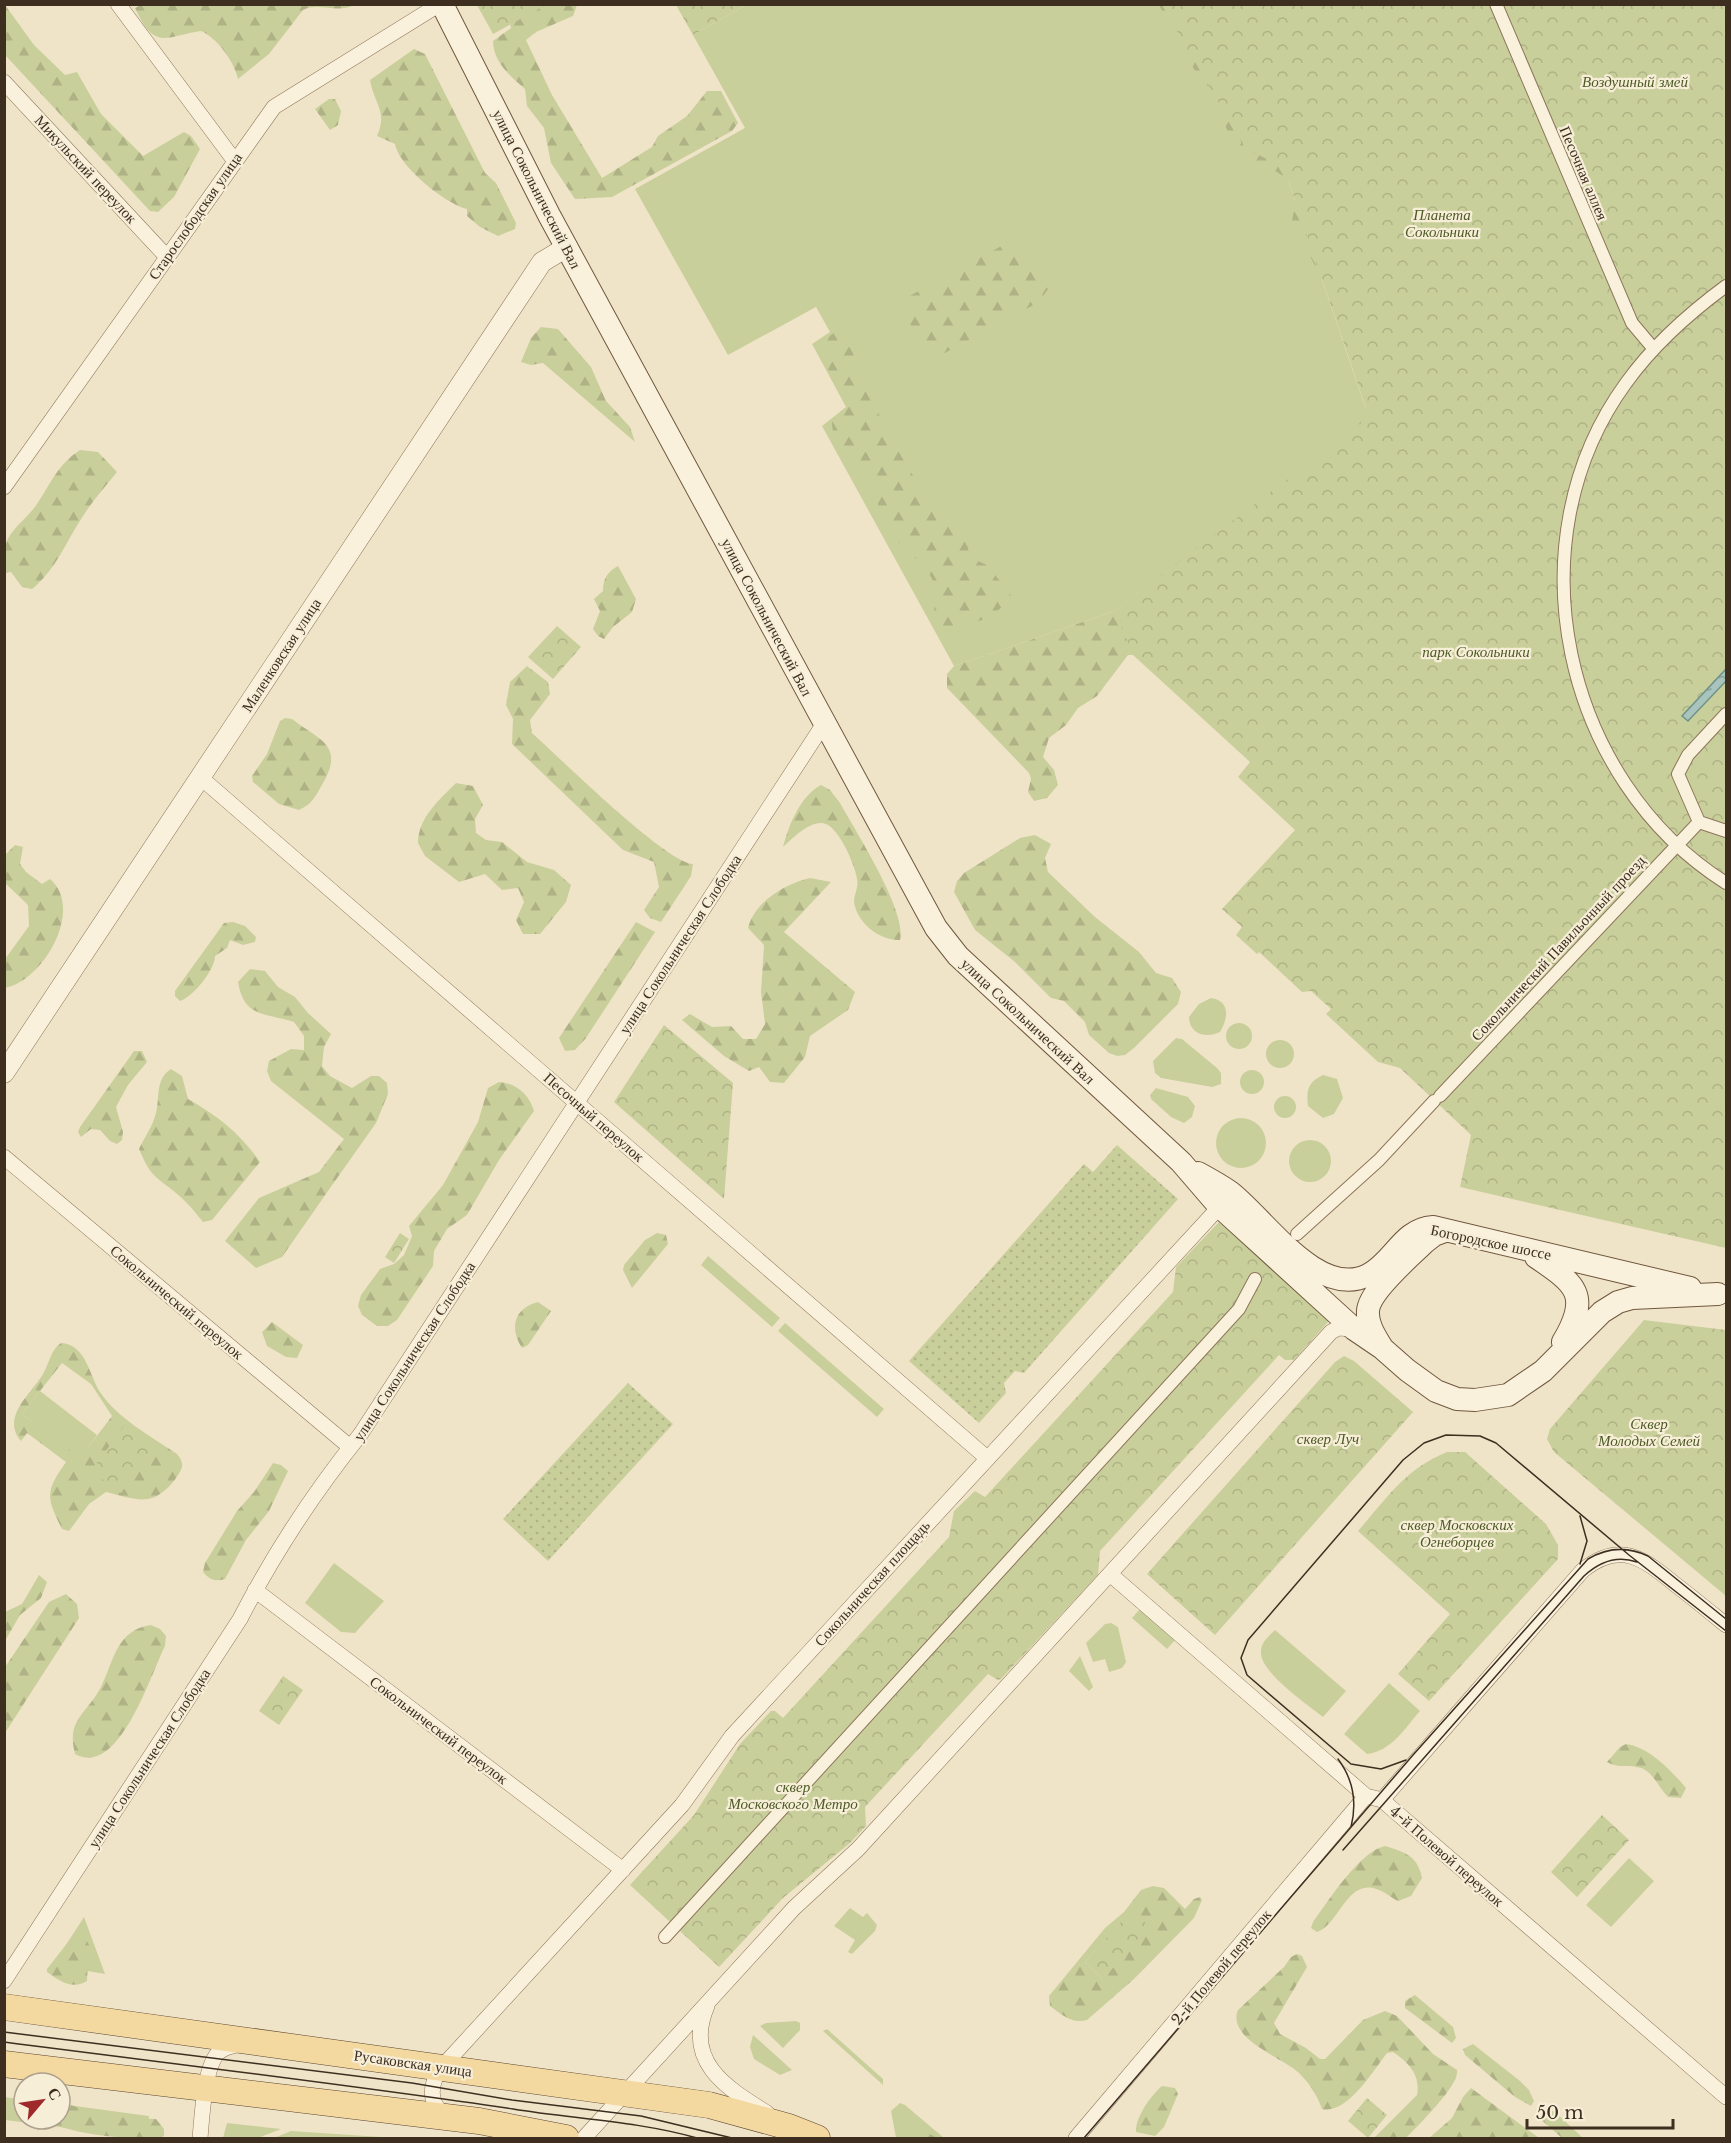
<svg xmlns="http://www.w3.org/2000/svg" width="1731" height="2143" viewBox="0 0 1731 2143" font-family="'Libre Baskerville',serif">
<defs>
<pattern id="forest-firs" width="22" height="20" patternUnits="userSpaceOnUse" patternTransform="scale(1.5)"><rect width="22" height="20" fill="#c9cf9b"/><path d="M5 1l3.5 6h-7zM16 11l3.5 6h-7z" fill="#aeb285"/></pattern>
<pattern id="park-crowns" width="20" height="18" patternUnits="userSpaceOnUse" patternTransform="scale(1.5)"><rect width="20" height="18" fill="#c9cf9b"/><path d="M2 6a3 3 0 1 1 6 0M12 15a3 3 0 1 1 6 0" fill="none" stroke="#aeb285"/></pattern>
<pattern id="garden-dots" width="8" height="8" patternUnits="userSpaceOnUse" patternTransform="scale(1.5)"><rect width="8" height="8" fill="#c9cf9b"/><path d="M2 2h.1M6 6h.1" fill="none" stroke="#aeb285" stroke-width="1.8" stroke-linecap="round"/></pattern>
<pattern id="water-ripples" width="26" height="14" patternUnits="userSpaceOnUse" patternTransform="scale(1.5)"><rect width="26" height="14" fill="#a9c4bc"/><path d="M2 4q2-2 4 0t4 0M15 11q2-2 4 0t4 0" fill="none" stroke="#8ba098"/></pattern>
</defs>
<rect width="100%" height="100%" fill="#f0e4c8"/>
<path fill="#c9cf9b" d="M 746,5 L 1162,5 L 1284,168 L 1369,418 L 1115,611 L 954,666 L 822,426 L 846,407 L 812,344 L 830,332 L 816,307 L 728,355 L 635,189 L 745,128 L 693,35 Z
M 1211,998 C 1231,1001 1228,1019 1220,1032 C 1206,1039 1189,1034 1189,1017 L 1199,1004 Z
M1226 1036a13 13 0 1 1 26 0a13 13 0 1 1-26 0Z
M 1176,1038 L 1182,1039 L 1217,1068 L 1221,1073 L 1221,1084 L 1212,1087 L 1161,1078 L 1155,1073 L 1153,1061 Z
M1266 1054a14 14 0 1 1 28 0a14 14 0 1 1-28 0Z
M1240 1082a12 12 0 1 1 24 0a12 12 0 1 1-24 0Z
M 1323,1075 L 1337,1079 L 1343,1098 L 1334,1114 L 1323,1118 L 1308,1106 C 1306,1090 1308,1082 1323,1075 Z
M 1156,1088 L 1188,1097 L 1195,1106 L 1192,1117 L 1184,1123 L 1171,1117 L 1151,1099 L 1150,1095 Z
M1274 1107a11 11 0 1 1 22 0a11 11 0 1 1-22 0Z
M1216 1143a25 25 0 1 1 50 0a25 25 0 1 1-50 0Z
M1289 1161a21 21 0 1 1 42 0a21 21 0 1 1-42 0Z
M 708,1256 L 780,1318 L 772,1327 L 701,1265 Z
M 785,1323 L 884,1409 L 877,1417 L 778,1331 Z
M 40,1391 L 97,1435 L 80,1459 L 22,1414 Z
M 334,1563 L 384,1601 L 355,1633 L 341,1632 L 305,1603 Z
M 1140,1609 L 1175,1640 L 1167,1649 L 1132,1618 Z
M 1111,1623 L 1118,1627 L 1126,1662 L 1122,1668 L 1109,1672 L 1105,1659 L 1093,1662 L 1086,1643 L 1105,1624 Z
M 1275,1630 L 1346,1691 L 1323,1717 C 1308,1705 1261,1673 1261,1653 C 1260,1643 1268,1637 1275,1630 Z
M 1080,1656 L 1093,1687 L 1089,1691 L 1069,1671 Z
M 1389,1683 L 1420,1711 C 1405,1728 1392,1751 1367,1754 L 1344,1734 Z
M 1629,1858 L 1654,1881 L 1611,1927 L 1586,1905 Z
M 850,1908 L 863,1917 L 867,1913 L 877,1925 L 875,1931 L 852,1954 L 848,1952 L 855,1940 L 834,1926 Z
M 84,1917 L 105,1974 L 53,1965 Z
M 796,2021 L 800,2023 L 800,2030 L 783,2048 L 760,2026 L 766,2023 Z
M 827,2029 L 883,2079 L 883,2085 L 823,2031 Z
M 753,2035 L 792,2070 L 780,2075 L 754,2059 L 750,2047 Z
M 5,2097 L 24,2100 L 24,2119 L 60,2119 L 60,2104 L 149,2116 L 146,2138 L 5,2120 Z
M 900,2103 L 905,2105 L 944,2138 L 896,2138 L 891,2111 Z
M 227,2123 L 281,2129 L 258,2138 L 223,2138 Z
M 291,2131 L 396,2138 L 274,2138 Z"/>
<path fill="url(#forest-firs)" fill-rule="evenodd" d="M 143,4 L 354,4 L 354,5 C 337,14 319,2 303,10 L 269,54 L 238,79 C 234,61 217,38 201,31 C 166,36 155,52 135,8 Z
M 5,5 L 34,45 L 65,75 L 77,72 L 101,114 L 143,156 L 184,132 L 191,136 L 200,149 L 174,197 L 158,212 L 150,211 L 5,55 Z
M 525,5 L 577,5 L 573,16 L 536,32 L 526,40 L 552,95 L 602,178 L 652,147 L 658,136 L 687,116 L 707,91 L 721,91 L 738,123 L 732,131 L 612,197 L 575,199 L 551,163 L 544,128 L 527,106 L 525,89 C 511,77 493,62 493,41 L 511,28 L 509,19 Z
M 1159,5 L 1193,5 L 1236,26 L 1390,398 L 1137,655 L 1128,655 L 1097,696 L 1078,708 L 1066,725 L 1049,738 L 1043,757 L 1054,770 L 1058,785 L 1047,798 L 1034,801 L 1028,792 L 1031,779 L 1029,773 L 947,688 L 947,674 L 954,666 L 1115,611 L 1295,473 L 1327,435 L 1366,408 L 1331,297 L 1292,221 L 1298,186 L 1277,172 L 1242,157 Z
M 414,49 L 425,54 L 485,173 L 496,183 L 516,223 L 515,229 L 498,236 L 480,227 L 467,216 L 467,209 C 446,204 399,167 395,144 L 377,136 C 388,111 374,104 370,80 Z
M 329,99 L 335,99 L 341,111 L 338,125 L 330,130 L 315,109 Z
M 1005,244 L 1013,244 L 1021,260 L 1048,289 L 1039,302 L 941,355 L 932,356 C 923,342 899,316 904,299 Z
M 541,327 L 558,329 L 591,367 L 606,401 L 630,427 L 635,442 L 543,363 L 531,365 L 521,362 L 531,338 Z
M 834,333 L 846,334 L 854,346 L 853,368 L 930,506 L 941,514 L 952,515 L 967,535 L 969,557 L 987,565 L 1009,592 L 1011,596 C 997,618 967,629 942,627 C 932,616 933,602 938,590 L 926,568 L 883,528 L 879,517 L 877,489 C 851,471 832,453 832,420 L 843,414 C 853,398 841,389 833,377 C 827,369 823,359 819,351 L 825,339 Z
M 80,450 L 98,452 L 117,472 C 106,486 94,499 85,513 C 67,539 57,569 32,589 L 22,587 L 11,572 L 5,573 C 4,565 2,553 5,545 C 12,527 27,519 37,504 C 51,483 58,464 80,450 Z
M 618,566 L 636,599 L 632,612 L 613,627 L 604,639 L 598,636 L 593,629 L 600,611 L 594,599 L 603,591 C 603,579 607,572 618,566 Z
M 527,666 L 548,682 L 550,694 L 530,720 L 532,733 C 558,756 666,863 693,864 L 691,876 L 661,922 L 650,918 L 644,910 L 659,887 L 654,862 L 623,850 L 512,744 L 513,719 L 506,705 L 510,682 Z
M 285,718 L 292,719 C 319,740 345,745 323,783 C 316,795 313,804 299,810 L 279,804 L 253,782 L 252,776 L 267,754 L 280,721 Z
M 456,783 L 473,786 L 483,805 L 475,819 L 476,833 L 486,840 L 502,842 L 527,862 L 554,870 L 571,885 L 566,902 L 540,934 L 523,934 L 516,920 L 524,902 L 518,888 L 502,890 L 485,874 L 459,882 L 425,856 L 418,843 C 418,818 439,800 456,783 Z
M 821,785 L 830,790 L 840,803 C 855,830 908,913 900,940 C 880,941 857,923 854,902 C 854,894 859,887 857,879 C 855,865 838,824 822,823 C 808,822 792,839 783,847 C 789,825 800,796 821,785 Z
M 1035,835 L 1051,844 L 1045,858 L 1048,872 L 1095,917 L 1139,952 L 1156,973 L 1172,978 L 1181,992 L 1178,1004 L 1134,1048 L 1125,1055 L 1117,1056 L 1109,1053 L 1089,1035 L 1085,1022 L 1064,1001 L 1051,998 L 1015,962 L 975,930 L 954,892 L 957,881 L 964,873 L 1020,838 Z
M 15,845 L 23,847 L 20,864 L 26,872 L 42,884 L 50,879 C 85,909 43,981 5,988 L 5,959 L 29,926 L 28,905 L 5,883 L 5,855 Z
M 810,878 L 831,882 L 784,932 L 855,992 L 848,1010 L 810,1036 L 805,1057 L 784,1083 L 770,1082 L 759,1067 L 749,1071 L 724,1056 L 682,1020 L 690,1014 L 712,1027 L 731,1026 L 743,1039 L 756,1039 L 765,1024 L 761,992 L 764,945 L 748,928 C 755,901 785,884 810,878 Z
M 233,922 L 245,926 L 256,937 L 255,942 L 243,945 L 230,940 L 227,948 L 215,956 C 215,970 193,997 180,1001 L 175,996 L 175,991 L 224,923 Z
M 636,922 L 655,932 L 586,1038 L 575,1050 L 565,1051 L 559,1038 Z
M 250,969 L 265,971 L 278,987 L 295,997 L 308,1013 L 331,1034 L 324,1047 L 322,1066 L 330,1076 L 352,1088 L 371,1076 L 379,1076 L 387,1083 L 388,1094 L 376,1123 L 328,1191 L 282,1257 L 256,1268 L 225,1241 L 259,1198 L 319,1172 L 344,1139 L 271,1081 L 267,1071 L 269,1061 L 291,1049 L 304,1050 L 304,1036 L 294,1022 C 265,1013 244,1018 238,982 Z
M 134,1051 L 142,1051 L 147,1062 L 128,1085 L 116,1107 L 123,1132 L 122,1140 L 117,1144 L 110,1141 L 100,1130 L 91,1129 L 81,1137 L 78,1132 L 80,1127 Z
M 171,1069 L 182,1076 L 188,1099 C 218,1116 241,1134 260,1162 L 212,1220 L 203,1222 C 195,1212 186,1201 176,1193 C 154,1175 151,1177 139,1149 C 144,1138 153,1126 156,1113 C 160,1097 155,1079 171,1069 Z
M 499,1082 C 516,1083 529,1094 534,1111 L 499,1160 L 467,1215 L 447,1229 L 434,1251 L 433,1266 L 397,1320 L 388,1326 L 377,1326 L 362,1315 L 358,1306 L 361,1295 L 380,1269 L 394,1264 L 404,1255 L 412,1236 L 409,1226 L 443,1185 L 478,1122 L 488,1088 Z
M 657,1233 L 666,1235 L 668,1244 L 632,1288 L 623,1270 L 624,1265 L 645,1240 Z
M 538,1302 L 551,1311 L 528,1345 L 522,1348 C 509,1328 514,1308 538,1302 Z
M 272,1322 L 303,1345 L 297,1358 L 286,1357 L 267,1346 L 262,1332 Z
M 61,1343 C 86,1344 89,1375 100,1392 C 117,1418 152,1437 177,1454 C 180,1458 183,1462 182,1467 C 178,1479 161,1498 148,1499 C 135,1501 119,1495 106,1492 L 89,1504 L 69,1531 L 62,1529 C 46,1497 45,1492 66,1462 L 27,1433 L 21,1441 C 0,1417 32,1393 43,1374 C 49,1364 51,1349 61,1343 ZM 62,1363 L 91,1384 L 112,1416 L 80,1458 L 22,1414 Z
M 273,1463 L 281,1465 L 288,1471 L 269,1511 L 246,1540 L 225,1579 C 215,1582 210,1580 203,1572 L 205,1563 L 237,1511 L 254,1492 Z
M 39,1575 L 47,1582 L 41,1598 L 20,1615 L 5,1641 L 5,1612 L 22,1604 Z
M 66,1594 L 77,1604 L 79,1618 L 5,1733 L 5,1667 L 49,1602 Z
M 151,1625 L 160,1629 L 166,1636 L 165,1646 C 151,1673 119,1779 75,1754 C 66,1719 87,1714 101,1687 C 114,1661 116,1630 151,1625 Z
M 1626,1744 C 1649,1747 1671,1770 1686,1788 L 1681,1798 L 1668,1797 C 1659,1788 1653,1772 1641,1768 C 1629,1764 1618,1769 1607,1762 L 1620,1747 Z
M 1385,1846 C 1405,1852 1418,1856 1422,1878 L 1411,1896 L 1398,1901 C 1390,1897 1384,1891 1376,1889 C 1347,1879 1339,1925 1317,1932 L 1311,1928 L 1313,1922 C 1329,1900 1360,1851 1385,1846 Z
M 1153,1886 L 1164,1888 L 1185,1909 L 1194,1899 L 1200,1897 L 1202,1900 L 1194,1918 L 1134,1979 L 1087,2020 C 1072,2024 1062,2015 1050,2006 L 1049,1996 L 1105,1928 L 1124,1912 L 1141,1890 ZM 1132,1911 L 1102,1978 L 1085,1962 Z
M 78,1934 L 84,1936 L 89,1945 L 87,1981 C 73,1990 59,1981 47,1972 L 47,1969 L 72,1937 Z
M 1297,1954 L 1302,1956 L 1307,1967 L 1274,2023 L 1280,2034 L 1306,2048 L 1320,2059 L 1325,2059 L 1363,2020 L 1385,2011 L 1397,2016 L 1433,2054 L 1457,2070 C 1460,2085 1418,2125 1406,2138 L 1374,2138 L 1417,2095 C 1421,2075 1408,2062 1393,2052 L 1387,2053 C 1373,2071 1347,2115 1322,2109 C 1317,2095 1310,2084 1299,2073 C 1284,2058 1226,2039 1238,2010 L 1284,1967 L 1291,1957 Z
M 1415,1995 L 1453,2027 L 1456,2038 L 1452,2043 L 1405,2008 L 1405,2001 Z
M 1473,2044 L 1520,2081 L 1529,2090 L 1534,2101 L 1531,2106 L 1515,2097 L 1465,2055 L 1463,2049 Z
M 1162,2086 L 1175,2088 L 1178,2094 L 1164,2127 L 1155,2136 L 1136,2132 C 1135,2118 1151,2095 1162,2086 Z
M 1471,2088 L 1539,2138 L 1429,2138 L 1452,2118 L 1463,2097 Z
M 60,2101 L 101,2116 L 156,2119 L 164,2129 L 164,2136 L 159,2138 C 118,2139 76,2135 38,2119 L 60,2119 Z
M 1544,2108 L 1555,2112 L 1583,2138 L 1562,2138 L 1538,2117 Z
M 924,2132 L 939,2138 L 910,2138 Z"/>
<path fill="url(#park-crowns)" d="M 477,5 L 546,5 L 493,34 Z
M 676,5 L 746,5 L 693,35 Z
M 1162,5 L 1726,5 L 1726,1248 L 1460,1187 L 1471,1135 L 1400,1068 L 1378,1062 L 1326,1014 L 1331,1009 L 1311,991 L 1302,992 L 1259,952 L 1257,954 L 1236,935 L 1242,927 L 1222,909 L 1295,830 L 1238,777 L 1250,762 L 1133,655 L 1115,611 L 1369,417 L 1284,168 L 1245,148 Z
M 557,626 L 581,647 L 553,679 L 528,657 Z
M 664,1025 L 733,1083 L 724,1199 L 614,1102 Z
M 1219,1222 L 1329,1319 L 1328,1322 L 1294,1360 L 1285,1360 L 1279,1355 L 1100,1551 L 1098,1575 L 1001,1679 L 998,1680 L 988,1674 L 865,1807 L 866,1826 L 850,1843 L 783,1898 L 719,1967 L 630,1885 L 694,1815 L 740,1744 L 771,1711 L 775,1711 L 783,1718 L 949,1537 L 954,1511 L 975,1491 L 985,1497 L 1173,1292 L 1176,1267 Z
M 400,1233 L 409,1239 L 394,1263 L 385,1257 Z
M 1644,1320 L 1726,1330 L 1726,1596 L 1554,1452 L 1547,1439 L 1550,1429 Z
M 1344,1356 L 1354,1361 L 1413,1412 L 1215,1635 L 1147,1574 L 1335,1362 Z
M 124,1426 L 154,1449 L 121,1493 L 91,1471 Z
M 1447,1452 L 1465,1452 L 1546,1524 L 1558,1545 L 1558,1559 L 1429,1701 L 1398,1674 L 1450,1614 L 1358,1531 C 1387,1498 1405,1469 1447,1452 Z
M 283,1676 L 303,1690 L 279,1725 L 259,1711 Z
M 1602,1815 L 1629,1840 L 1577,1897 L 1551,1872 Z
M 1132,1910 L 1150,1927 L 1103,1979 L 1085,1962 Z
M 1367,2098 L 1387,2115 L 1368,2138 L 1348,2121 Z"/>
<path fill="url(#garden-dots)" d="M 1117,1145 L 1178,1199 L 1024,1373 L 1015,1371 L 1004,1383 L 1006,1393 L 979,1423 L 909,1361 L 1084,1164 L 1093,1172 Z
M 628,1383 L 673,1424 L 548,1561 L 503,1519 Z"/>
<path fill="url(#water-ripples)" stroke="#6f938a" stroke-width="1.5" d="M 1726,669 L 1726,681 L 1688,721 L 1682,716 Z"/>
<g fill="none" stroke-linecap="round" stroke-linejoin="round">
<g stroke="#8d765c" stroke-width="14">
<path id="pedestrian" d="M 1496,4 L 1632,323 L 1653,348
M 1726,286 C 1688,314 1654,344 1626,383 C 1510,542 1563,780 1726,883
M 1726,714 L 1688,755 L 1678,774 L 1699,822 L 1726,831
M 1440,1096 L 1699,822
M 1297,1234 L 1379,1160 L 1434,1101
M 665,1937 L 1239,1309 L 1255,1279"/>
</g>
<g stroke="#8d765c" stroke-width="16">
<path id="minor" d="M 118,4 L 234,160
M 4,82 L 166,256
M 4,487 L 274,107 L 440,4
M 200,777 L 987,1458
M 4,1157 L 350,1447
M 1110,1574 L 1366,1796 L 1382,1800 L 1726,2097
M 255,1590 L 623,1870
M 1382,1800 L 1583,1570 C 1621,1540 1644,1559 1676,1585 C 1693,1598 1710,1612 1726,1625
M 4,1981 L 240,1619 C 273,1555 315,1491 360,1435 L 825,722
M 707,2006 C 683,2062 727,2088 767,2113
M 449,2117 C 427,2106 429,2084 442,2067 L 682,1805 L 732,1736 L 1224,1202
M 200,2138 C 202,2118 204,2066 219,2052 C 225,2047 233,2046 241,2044
M 584,2138 L 794,1908 L 858,1849 L 1331,1332 L 1338,1328 L 1354,1329
M 1076,2138 L 1366,1796"/>
</g>
<g stroke="#8d765c" stroke-width="21">
<path id="tertiary" d="M 4,1073 L 542,262 L 567,247"/>
</g>
<g stroke="#6f573f" stroke-width="24">
<path id="secondary" d="M 442,4 L 549,215 L 936,928 L 958,956 L 1181,1162 L 1218,1205 L 1354,1329 L 1382,1348 L 1407,1370 L 1436,1391 L 1457,1399 L 1475,1400 L 1508,1395 L 1543,1371 L 1602,1312 L 1618,1302 L 1632,1298 L 1718,1294
M 1198,1173 C 1209,1179 1220,1185 1230,1192 C 1265,1219 1318,1300 1368,1275 C 1394,1262 1402,1229 1433,1227 L 1690,1288
M 1536,1257 C 1576,1284 1591,1295 1563,1342
M 1381,1346 C 1375,1336 1367,1324 1368,1311 C 1369,1291 1410,1257 1425,1242 L 1434,1235 L 1445,1231"/>
</g>
<g stroke="#5b4430" stroke-width="27">
<path id="primary" d="M 4,2007 L 709,2105 L 789,2127 L 817,2138
M 4,2064 L 479,2121 L 566,2138"/>
</g>
<use href="#pedestrian" stroke="#faf1dc" stroke-width="12"/>
<use href="#minor" stroke="#faf1dc" stroke-width="15"/>
<use href="#tertiary" stroke="#faf1dc" stroke-width="20"/>
<use href="#secondary" stroke="#faf1dc" stroke-width="22"/>
<use href="#primary" stroke="#f3d9a0" stroke-width="26"/>
<path stroke="#3d2e20" stroke-width="1.5" d="M 1580,1564 L 1587,1541 L 1580,1516
M 1338,1759 C 1353,1779 1357,1803 1351,1827
M 1406,1760 L 1381,1769 L 1351,1764 L 1247,1675 L 1241,1658 L 1248,1640 L 1403,1460 L 1424,1443 L 1446,1435 L 1480,1436 L 1496,1443 L 1629,1555 L 1726,1631
M 1343,1850 L 1584,1576 C 1599,1562 1617,1555 1637,1562
M 4,2032 L 412,2083 L 512,2100 L 641,2116 L 732,2138
M 4,2042 C 174,2064 344,2084 513,2109 C 574,2119 637,2121 697,2138
M 1084,2138 L 1413,1755 L 1588,1559 C 1608,1547 1627,1546 1648,1556 L 1726,1619"/>
</g>
<g text-anchor="middle" dominant-baseline="central" stroke-width="4.5" stroke-linejoin="round" paint-order="stroke">
<g font-size="15" font-style="italic" fill="#4d5a26" stroke="#f7eed8">
<text x="1635" y="81">Воздушный змей</text>
<text x="1442" y="214">Планета<tspan x="1442" dy="17">Сокольники</tspan></text>
<text x="1476" y="651">парк Сокольники</text>
<text x="1649" y="1423">Сквер<tspan x="1649" dy="17">Молодых Семей</tspan></text>
<text x="1328" y="1438">сквер Луч</text>
<text x="1457" y="1524">сквер Московских<tspan x="1457" dy="17">Огнеборцев</tspan></text>
<text x="793" y="1786">сквер<tspan x="793" dy="17">Московского Метро</tspan></text>
</g>
<g font-size="15" fill="#3d2e20" stroke="#f7eed8">
<text transform="translate(86 169) rotate(47)">Микульский переулок</text>
<text transform="translate(1584 173) rotate(67)">Песочная аллея</text>
<text transform="translate(537 189) rotate(63)">улица Сокольнический Вал</text>
<text transform="translate(195 216) rotate(-55)">Старослободская улица</text>
<text transform="translate(767 617) rotate(62)">улица Сокольнический Вал</text>
<text transform="translate(281 655) rotate(-57)">Маленковская улица</text>
<text transform="translate(680 944) rotate(-57)">улица Сокольническая Слободка</text>
<text transform="translate(1558 948) rotate(-47)">Сокольнический Павильонный проезд</text>
<text transform="translate(1028 1021) rotate(43)">улица Сокольнический Вал</text>
<text transform="translate(594 1117) rotate(41)">Песочный переулок</text>
<text transform="translate(1491 1242) rotate(12)">Богородское шоссе</text>
<text transform="translate(177 1302) rotate(40)">Сокольнический переулок</text>
<text transform="translate(414 1351) rotate(-57)">улица Сокольническая Слободка</text>
<text transform="translate(872 1583) rotate(-48)">Сокольническая площадь</text>
<text transform="translate(439 1730) rotate(37)">Сокольнический переулок</text>
<text transform="translate(149 1758) rotate(-57)">улица Сокольническая Слободка</text>
<text transform="translate(1447 1856) rotate(41)">4-й Полевой переулок</text>
<text transform="translate(1221 1967) rotate(-50)">2-й Полевой переулок</text>
<text transform="translate(413 2063) rotate(8)">Русаковская улица</text>
</g>
</g>
<rect width="1731" height="2143" fill="none" stroke="#3d2e20" stroke-width="12"/>
<g transform="translate(42 2101) rotate(61)"><circle r="28" fill="#f7eed8" stroke="#ada18e" stroke-width="1.5"/>
<path d="M0-4.5L10 22L0 15L-10 22Z" fill="#9e2a2b"/>
<text y="-9" font-size="16" font-weight="bold" text-anchor="middle" fill="#3d2e20">С</text>
</g>
<path d="M1527 2119v9h146v-9" fill="none" stroke="#3d2e20" stroke-width="3"/>
<text x="1536" y="2119" font-size="18" fill="#3d2e20" stroke="#f7eed8" stroke-width="4.5" paint-order="stroke">50 m</text>
</svg>
